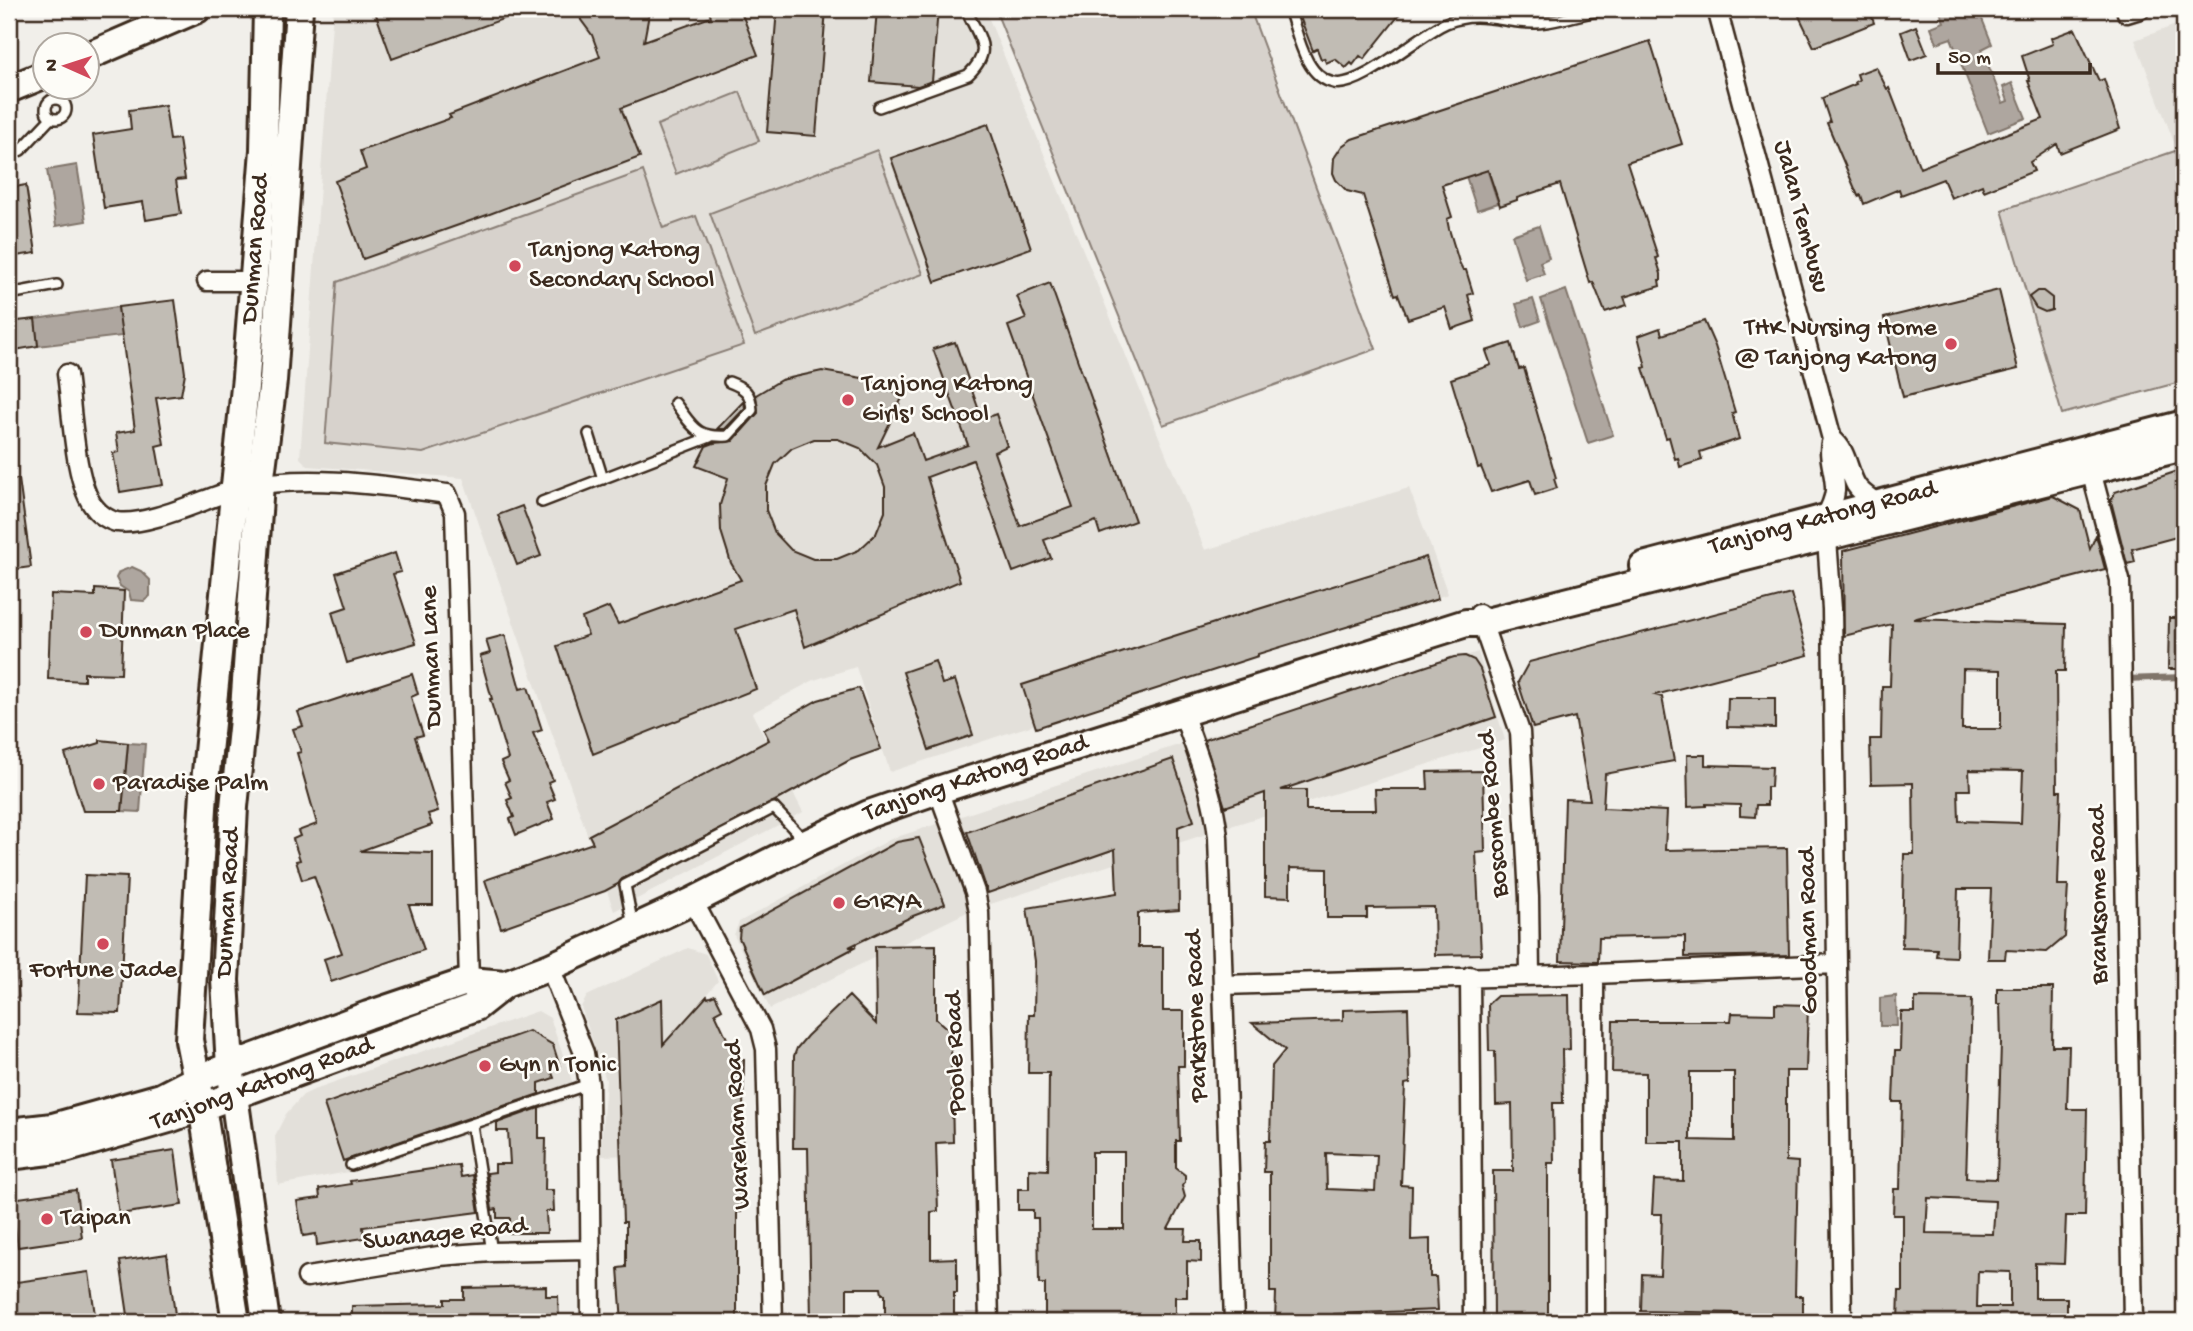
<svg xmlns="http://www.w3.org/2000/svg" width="2193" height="1331" viewBox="0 0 2193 1331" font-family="'Gochi Hand',sans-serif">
<rect width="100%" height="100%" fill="#f1efea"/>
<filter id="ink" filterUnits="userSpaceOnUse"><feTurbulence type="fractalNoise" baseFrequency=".0143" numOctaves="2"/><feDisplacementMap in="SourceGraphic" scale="14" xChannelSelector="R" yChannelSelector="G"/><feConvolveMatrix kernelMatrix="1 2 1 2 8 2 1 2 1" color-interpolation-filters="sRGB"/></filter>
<g filter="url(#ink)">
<path fill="#e3e0da" d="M 333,9 L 985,9 L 1205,550 L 1409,488 L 1448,594 L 1008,733 L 890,772 L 856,667 L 814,680 L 752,713 L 803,812 L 614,911 L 463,478 L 308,466 L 300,458 Z
M 2184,22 L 2184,148 L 2177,150 L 2135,40 Z
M 1478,652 L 1505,740 L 1234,825 L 969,911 L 770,1009 L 734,935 L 739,922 L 891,839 L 1175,746 Z
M 688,948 L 706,954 L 718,981 L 675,1031 L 678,1154 L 600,1156 L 606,1080 L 581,1007 L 587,996 Z
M 538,1011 L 550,1018 L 573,1084 L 572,1099 L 364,1169 L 278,1185 L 275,1136 L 286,1114 L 303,1095 L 320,1087 Z"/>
<path fill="#d7d2cc" stroke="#897e75" stroke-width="2" d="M 995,9 L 1250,9 L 1376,349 L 1163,425 Z
M 740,92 L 759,141 L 676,174 L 657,125 Z
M 2184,148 L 2184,381 L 2062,414 L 2002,210 Z
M 877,150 L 923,274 L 755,336 L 710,213 Z
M 643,171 L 663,228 L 696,216 L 744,345 L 423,453 L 325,443 L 337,282 Z
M 12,944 L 19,997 L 9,999 L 9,945 Z"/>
<path fill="#aea69f" stroke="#80746b" stroke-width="2" d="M 1939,9 L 1972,9 L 1975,15 L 1980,14 L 1992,44 L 1982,49 L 2003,103 L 2008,101 L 2003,87 L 2012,83 L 2026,118 L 1988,133 L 1951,38 L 1937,43 L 1931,27 L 1944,22 Z
M 1485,163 L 1498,203 L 1477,210 L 1464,170 Z
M 77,165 L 86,221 L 56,226 L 47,170 Z
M 1539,226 L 1549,258 L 1540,262 L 1544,274 L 1526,280 L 1512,235 Z
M 1566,290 L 1613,435 L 1588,443 L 1541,299 Z
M 1533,299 L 1540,321 L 1523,327 L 1516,304 Z
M 118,307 L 122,336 L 38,346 L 35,319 Z
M 132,567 L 141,571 L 150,580 L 150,596 L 144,601 L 131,600 L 129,592 L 120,586 L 116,578 L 119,572 Z
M 128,743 L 145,744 L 140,812 L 122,811 Z
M 1896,996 L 1897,1026 L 1880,1026 L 1880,998 Z"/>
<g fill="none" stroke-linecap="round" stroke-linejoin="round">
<path stroke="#80746b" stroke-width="6" d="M 2124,679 L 2184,677"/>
</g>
<path fill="#c1bcb4" stroke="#3b2a1e" stroke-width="2" fill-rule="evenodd" d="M 374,9 L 525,9 L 525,11 L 392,59 Z
M 579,9 L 650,9 L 644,41 L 711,17 L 708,9 L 740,9 L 758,55 L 621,108 L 640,157 L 487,215 L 363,259 L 335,181 L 366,169 L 360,151 L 451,118 L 449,115 L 600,57 L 592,35 L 581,20 Z
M 777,9 L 826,9 L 816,136 L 767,132 Z
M 877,9 L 938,9 L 932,81 L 918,86 L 871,82 Z
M 1297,9 L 1404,9 L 1364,59 L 1360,56 L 1353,65 L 1351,63 L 1346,68 L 1335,59 L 1326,63 L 1324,58 L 1321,59 L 1317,49 L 1313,51 Z
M 1799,9 L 1869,9 L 1874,23 L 1814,47 L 1799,16 L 1801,15 Z
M 1916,26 L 1927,54 L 1911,60 L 1901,32 Z
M 2075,29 L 2099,81 L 2104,79 L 2120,129 L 2060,153 L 2057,144 L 2030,162 L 2034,171 L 1984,191 L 1982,185 L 1951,198 L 1943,179 L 1901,195 L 1899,189 L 1864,204 L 1861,195 L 1858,196 L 1827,123 L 1830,122 L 1822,98 L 1856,84 L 1855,82 L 1859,80 L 1857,74 L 1876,67 L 1887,89 L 1889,88 L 1920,168 L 2043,119 L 2028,81 L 2030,81 L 2022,56 L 2053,44 L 2051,38 Z
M 1650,41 L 1682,144 L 1627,162 L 1658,257 L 1656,258 L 1661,274 L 1661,280 L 1659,280 L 1660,286 L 1624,297 L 1627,305 L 1605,312 L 1593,282 L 1590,283 L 1560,184 L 1517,198 L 1517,200 L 1500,206 L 1488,170 L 1442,185 L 1452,217 L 1447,219 L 1449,229 L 1459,262 L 1463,270 L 1466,270 L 1473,293 L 1468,295 L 1475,321 L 1452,329 L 1445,307 L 1408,319 L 1398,294 L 1395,295 L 1363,195 L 1347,191 L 1336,180 L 1333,173 L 1334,158 L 1342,146 L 1352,139 Z
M 165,105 L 170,140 L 179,139 L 185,179 L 176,180 L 181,214 L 146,220 L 143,202 L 104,208 L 93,135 L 131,129 L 129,110 Z
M 988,124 L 1031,248 L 935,282 L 891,158 Z
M 26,185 L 36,253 L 9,257 L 9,188 Z
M 1050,283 L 1135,521 L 1100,534 L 1096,521 L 1044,540 L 1051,558 L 1013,572 L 973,460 L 927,477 L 960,581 L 805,647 L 794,609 L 736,629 L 756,689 L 593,754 L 557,646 L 588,635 L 582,618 L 609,607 L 618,624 L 741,580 L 731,563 L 721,531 L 720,505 L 728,478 L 696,466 L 706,446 L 714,443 L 733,441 L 758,413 L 756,395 L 781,380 L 822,371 L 862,378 L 903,396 L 878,447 L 913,433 L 923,461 L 968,445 L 933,349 L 955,342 L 982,419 L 996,414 L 1007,446 L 994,452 L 1020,526 L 1073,507 L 1008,326 L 1026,319 L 1017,296 ZM 814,439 L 838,439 L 860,448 L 877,465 L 885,487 L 885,512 L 876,534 L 859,550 L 837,559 L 813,559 L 791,550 L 775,533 L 766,510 L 766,486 L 775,464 L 792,448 Z
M 1999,290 L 2018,369 L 1903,397 L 1884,318 Z
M 2037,291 L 2043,291 L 2052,298 L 2052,310 L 2045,312 L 2036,308 L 2029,297 Z
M 175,300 L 185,373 L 181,395 L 156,398 L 164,444 L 156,446 L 163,485 L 120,492 L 113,453 L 119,452 L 116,433 L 135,430 L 118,307 Z
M 35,319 L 38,346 L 9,351 L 9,322 Z
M 1704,321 L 1715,346 L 1735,412 L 1732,413 L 1739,439 L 1700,452 L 1702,460 L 1680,467 L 1678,458 L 1675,459 L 1669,437 L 1666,438 L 1643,368 L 1646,367 L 1638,336 L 1660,328 L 1662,335 Z
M 1511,343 L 1519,369 L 1524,368 L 1556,478 L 1554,479 L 1557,488 L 1535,495 L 1530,480 L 1491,492 L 1481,467 L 1478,468 L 1451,379 L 1491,365 L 1486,351 Z
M 744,401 L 745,408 L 725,429 L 717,429 Z
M 2184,469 L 2184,535 L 2132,549 L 2135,562 L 2127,564 L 2111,501 L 2115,492 Z
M 9,479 L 19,479 L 31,567 L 9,570 Z
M 2053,496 L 2080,510 L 2090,549 L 2096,535 L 2105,569 L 1913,619 L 2066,624 L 2065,671 L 2056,671 L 2057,791 L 2061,791 L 2058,885 L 2068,885 L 2065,937 L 2047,952 L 2006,950 L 2005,959 L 1988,959 L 1991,889 L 1958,889 L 1956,957 L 1936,956 L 1937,949 L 1902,948 L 1904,854 L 1914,854 L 1913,783 L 1871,784 L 1870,739 L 1881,739 L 1882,686 L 1890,686 L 1892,624 L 1844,636 L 1843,551 ZM 1963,669 L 2001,670 L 2001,729 L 1962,729 ZM 1969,770 L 2023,771 L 2021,823 L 1959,821 L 1958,790 L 1970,790 Z
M 522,506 L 541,556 L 517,565 L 498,515 Z
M 395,553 L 401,572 L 393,574 L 416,643 L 347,663 L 332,612 L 347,607 L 336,573 Z
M 1426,557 L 1438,599 L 1258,654 L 1258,656 L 1036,728 L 1022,685 L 1236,616 Z
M 95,589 L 124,591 L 121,674 L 84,673 L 84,681 L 48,679 L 51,594 L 95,596 Z
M 1791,594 L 1808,655 L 1655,695 L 1662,697 L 1674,761 L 1605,774 L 1603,808 L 1667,811 L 1665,850 L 1787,848 L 1789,955 L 1685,957 L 1685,936 L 1599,938 L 1598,962 L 1560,961 L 1565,799 L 1590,800 L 1575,717 L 1533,728 L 1518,682 L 1529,662 Z
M 2169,618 L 2184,618 L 2184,669 L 2168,669 Z
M 505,635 L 520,689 L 528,687 L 542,730 L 533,733 L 553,780 L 548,782 L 555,799 L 547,802 L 554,819 L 516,835 L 510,819 L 514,817 L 507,800 L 512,798 L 505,782 L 509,780 L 501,762 L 508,759 L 490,699 L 492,699 L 480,656 L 490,653 L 486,640 Z
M 1465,656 L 1474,660 L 1480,669 L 1496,717 L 1281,790 L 1306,790 L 1306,810 L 1376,810 L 1375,789 L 1428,789 L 1427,772 L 1483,771 L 1485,852 L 1476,853 L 1481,954 L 1435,955 L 1434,907 L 1367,908 L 1367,918 L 1327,918 L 1327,869 L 1290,868 L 1290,897 L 1265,896 L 1265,793 L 1225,807 L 1204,740 L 1454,657 Z
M 935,661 L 942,684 L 955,680 L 973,735 L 929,750 L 903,672 Z
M 412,674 L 418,694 L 411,697 L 423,735 L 415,737 L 438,811 L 428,814 L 432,825 L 360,851 L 433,853 L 433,905 L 409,905 L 424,950 L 331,982 L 324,959 L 342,953 L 314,876 L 302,880 L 296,861 L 300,860 L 293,839 L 300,836 L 298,831 L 317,824 L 297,753 L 301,752 L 293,729 L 303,726 L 298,712 Z
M 859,688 L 881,749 L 850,760 L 775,801 L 622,879 L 618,884 L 605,891 L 501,928 L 485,880 L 593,843 L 589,835 L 769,740 L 764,730 L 818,700 Z
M 1728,698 L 1775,698 L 1775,728 L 1727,727 Z
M 100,740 L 128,743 L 122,811 L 83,811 L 65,754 L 100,743 Z
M 1687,755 L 1705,755 L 1705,765 L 1772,767 L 1771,787 L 1767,787 L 1767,805 L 1756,805 L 1755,817 L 1740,816 L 1740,805 L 1706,804 L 1706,806 L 1688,807 Z
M 1173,759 L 1194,821 L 1178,827 L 1179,910 L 1138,913 L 1138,947 L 1163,947 L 1163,1011 L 1184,1011 L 1184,1066 L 1178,1066 L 1180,1141 L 1176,1141 L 1176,1168 L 1185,1175 L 1185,1182 L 1182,1186 L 1185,1197 L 1168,1229 L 1186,1229 L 1185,1241 L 1201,1241 L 1201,1262 L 1187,1261 L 1187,1297 L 1175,1297 L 1175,1322 L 1045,1322 L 1045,1284 L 1039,1284 L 1038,1218 L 1033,1218 L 1033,1210 L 1018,1210 L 1018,1189 L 1029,1189 L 1029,1169 L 1048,1170 L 1049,1073 L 1028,1073 L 1029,1015 L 1034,1015 L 1035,961 L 1027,908 L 1117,893 L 1115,849 L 988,893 L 967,832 ZM 1092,1152 L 1124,1152 L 1124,1229 L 1092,1229 Z
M 919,838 L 945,904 L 913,916 L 849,947 L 856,947 L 765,995 L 739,938 L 740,928 L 897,842 Z
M 85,875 L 127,877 L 120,1013 L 78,1012 Z
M 936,945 L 936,1019 L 949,1030 L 951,1043 L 953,1142 L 936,1143 L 938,1211 L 931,1212 L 931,1259 L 957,1258 L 957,1293 L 954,1293 L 954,1322 L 885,1322 L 885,1294 L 882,1294 L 881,1288 L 847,1288 L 847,1322 L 811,1322 L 808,1148 L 793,1148 L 794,1056 L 797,1048 L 807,1036 L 849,996 L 876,1024 L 875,946 Z
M 1997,988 L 2053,988 L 2052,1046 L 2069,1046 L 2067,1109 L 2087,1109 L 2085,1216 L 2066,1216 L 2064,1264 L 2035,1263 L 2035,1298 L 2067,1298 L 2067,1322 L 1898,1322 L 1899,1291 L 1903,1291 L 1903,1215 L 1893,1215 L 1894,1189 L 1900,1189 L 1902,1102 L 1893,1102 L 1895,1051 L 1900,1051 L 1901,1012 L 1915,1012 L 1915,998 L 1972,999 L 1966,1178 L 1997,1179 L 2001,1043 L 2000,1004 L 1997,1004 ZM 1928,1198 L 1995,1201 L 1993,1234 L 1926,1233 ZM 1978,1271 L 2010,1272 L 2010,1307 L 1977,1307 Z
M 715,995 L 722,1009 L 715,1013 L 737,1060 L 744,1060 L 741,1212 L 737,1212 L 737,1322 L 622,1322 L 618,1268 L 626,1267 L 626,1222 L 623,1222 L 616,1020 L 662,999 L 663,1045 L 707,996 L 708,998 Z
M 1569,995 L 1570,1049 L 1562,1050 L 1563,1103 L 1553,1103 L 1554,1163 L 1548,1163 L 1548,1322 L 1494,1322 L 1493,1171 L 1513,1171 L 1512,1104 L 1496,1105 L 1495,1051 L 1489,1051 L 1488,1004 L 1497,996 Z
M 1775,1004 L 1808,1005 L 1806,1071 L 1786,1071 L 1786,1161 L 1798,1162 L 1795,1296 L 1803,1296 L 1803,1322 L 1738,1322 L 1737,1313 L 1641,1311 L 1642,1274 L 1660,1275 L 1662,1214 L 1652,1214 L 1654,1180 L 1683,1181 L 1683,1142 L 1646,1142 L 1646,1073 L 1612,1072 L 1613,1021 L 1731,1021 L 1732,1013 L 1775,1014 ZM 1690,1072 L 1734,1072 L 1734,1141 L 1690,1140 Z
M 1408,1008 L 1410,1083 L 1405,1084 L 1401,1185 L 1412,1186 L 1411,1240 L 1430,1239 L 1430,1277 L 1436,1277 L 1438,1310 L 1334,1314 L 1334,1322 L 1275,1322 L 1276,1292 L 1270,1292 L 1270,1172 L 1264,1172 L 1265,1141 L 1270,1141 L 1272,1066 L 1285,1050 L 1252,1023 L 1343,1020 L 1343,1010 ZM 1326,1153 L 1377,1155 L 1375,1191 L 1327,1189 Z
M 529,1031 L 553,1045 L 560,1067 L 551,1070 L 554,1078 L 539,1083 L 539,1094 L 343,1161 L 324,1104 Z
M 539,1108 L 539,1138 L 546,1138 L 545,1190 L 553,1190 L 554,1211 L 546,1211 L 547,1233 L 510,1233 L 510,1218 L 497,1218 L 497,1209 L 492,1210 L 487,1173 L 495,1172 L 495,1164 L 510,1164 L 508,1131 L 497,1131 L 497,1123 Z
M 175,1150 L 182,1205 L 119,1214 L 111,1160 Z
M 459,1165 L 461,1177 L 473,1175 L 479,1212 L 363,1227 L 364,1238 L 317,1245 L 316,1234 L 303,1236 L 297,1201 L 320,1198 L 319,1189 L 351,1184 L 350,1181 Z
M 76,1190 L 82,1238 L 18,1247 L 11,1199 Z
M 167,1254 L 176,1322 L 129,1322 L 120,1261 Z
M 89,1272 L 96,1322 L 10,1322 L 9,1283 Z
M 546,1286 L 546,1296 L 558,1296 L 559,1322 L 352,1322 L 352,1306 L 445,1304 L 445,1299 L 464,1299 L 464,1288 Z"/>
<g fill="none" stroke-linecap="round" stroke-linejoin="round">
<g stroke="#3b2a1e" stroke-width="14">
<path id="lane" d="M 1289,9 C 1298,33 1304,77 1334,83 C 1360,89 1420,34 1446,23 C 1481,9 1503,24 1536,23 C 1559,22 1583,13 1605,9
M46 109a10 10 0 1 1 20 0a10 10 0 1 1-20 0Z
M 879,107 L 968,75 C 995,49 978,38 966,9
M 9,155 L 21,150 L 51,118
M 9,294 L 57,285
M 675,403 C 693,426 695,438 728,436 L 752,410 C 751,393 745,388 729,382
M 589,434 L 603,479
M 542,502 L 710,437
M 633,926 L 625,885 L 774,808 L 805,841
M 472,1125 L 492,1252
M 351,1165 L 589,1084"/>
</g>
<g stroke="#3b2a1e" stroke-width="23">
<path id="street" d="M 1717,9 L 1832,439 C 1826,456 1836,473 1835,491 C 1834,501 1830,509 1825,518
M 2127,13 L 2140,9
M 207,281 L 254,281
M 67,374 C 72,407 74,485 95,508 C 99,514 110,521 117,522 C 146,527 204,499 234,490 C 296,472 383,485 447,494 L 455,513 L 469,981 L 472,991
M 1832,439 C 1847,450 1847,469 1856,485 C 1861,493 1870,498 1878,504
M 2091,471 L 2120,580 L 2133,1322
M 1827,539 L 1832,609 L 1842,1322
M 1479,614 L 1520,732 L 1529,897 L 1530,975
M 1183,713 C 1197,754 1214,794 1218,837 L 1234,1322
M 938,790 L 975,892 L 979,912 L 989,1322
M 693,901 L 761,1029 L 766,1049 L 773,1322
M 550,967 L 584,1053 L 589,1084 L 591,1322
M 1594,974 L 1595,1322
M 1470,976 L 1473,1322
M 1223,985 L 1594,974 L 1837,964
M 307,1277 L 439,1256 L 492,1252 L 589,1250"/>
</g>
<g stroke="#3b2a1e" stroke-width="32">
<g id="secondary">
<path d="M 88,56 L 197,9"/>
<path d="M 9,89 L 46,74"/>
<path id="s1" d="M 1643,566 L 2184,424"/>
<path d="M 9,1132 L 53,1127 L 161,1097 L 196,1079 L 368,1015 L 469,981 L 505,984"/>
<path id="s2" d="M 9,1156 L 65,1149 L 169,1119 L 476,1007 L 505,984 L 550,967 L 693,901 L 807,843 L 869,814 L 938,790 L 1466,623 L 1482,623 L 2184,447"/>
<path id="s3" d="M 236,1322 L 202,1106 L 189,1040 L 204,792 L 246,377 L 264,150 L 267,9"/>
<path id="s4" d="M 266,1322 L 230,1067 L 225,980 L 234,807 L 244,709 L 260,484 L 273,381 L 299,9"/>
</g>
</g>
<use href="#lane" stroke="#fdfcf7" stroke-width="9"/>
<use href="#street" stroke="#fdfcf7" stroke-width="18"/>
<use href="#secondary" stroke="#fdfcf7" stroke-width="26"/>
</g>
</g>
<g fill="#d1495b" stroke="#fdfcf7" stroke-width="2.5">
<circle cx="515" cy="266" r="7"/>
<circle cx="1951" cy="344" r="7"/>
<circle cx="848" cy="400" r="7"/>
<circle cx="86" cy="632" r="7"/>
<circle cx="99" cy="784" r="7"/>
<circle cx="839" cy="903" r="7"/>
<circle cx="103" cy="944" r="7"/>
<circle cx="485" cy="1066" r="7"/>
<circle cx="47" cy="1219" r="7"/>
</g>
<g text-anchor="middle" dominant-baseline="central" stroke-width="5" stroke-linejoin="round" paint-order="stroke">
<g font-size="26" fill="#3b2a1e" stroke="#fdfcf7">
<text transform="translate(1800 217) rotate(75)">Jalan Tembusu</text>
<text stroke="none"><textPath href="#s3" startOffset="1080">Dunman Road</textPath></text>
<text stroke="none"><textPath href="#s1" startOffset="186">Tanjong Katong Road</textPath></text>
<text transform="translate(433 657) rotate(-92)">Dunman Lane</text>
<text stroke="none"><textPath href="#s2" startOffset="1043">Tanjong Katong Road</textPath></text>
<text transform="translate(1495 814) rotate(-95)">Boscombe Road</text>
<text transform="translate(2100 895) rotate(-91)">Branksome Road</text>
<text stroke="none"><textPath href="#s4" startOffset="422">Dunman Road</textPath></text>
<text transform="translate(1810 931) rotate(-91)">Goodman Road</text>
<text transform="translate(1198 1016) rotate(-92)">Parkstone Road</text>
<text transform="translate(957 1053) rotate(-92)">Poole Road</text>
<text stroke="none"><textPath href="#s2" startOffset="264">Tanjong Katong Road</textPath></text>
<text transform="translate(739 1125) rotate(-93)">Wareham Road</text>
<text transform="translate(445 1235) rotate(-6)">Swanage Road</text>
</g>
<g font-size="26" fill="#3b2a1e" stroke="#fdfcf7" text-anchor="start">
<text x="529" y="251">Tanjong Katong<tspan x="529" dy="30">Secondary School</tspan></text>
<text x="1937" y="329" text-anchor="end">THK Nursing Home<tspan x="1937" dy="30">@ Tanjong Katong</tspan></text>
<text x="862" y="385">Tanjong Katong<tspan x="862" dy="30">Girls' School</tspan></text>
<text x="100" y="632">Dunman Place</text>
<text x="113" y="784">Paradise Palm</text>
<text x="853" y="903">G1RYA</text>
<text x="103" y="971" text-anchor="middle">Fortune Jade</text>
<text x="499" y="1066">Gyn n Tonic</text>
<text x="61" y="1219">Taipan</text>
</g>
</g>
<rect width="2193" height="1331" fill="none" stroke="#fdfcf7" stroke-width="35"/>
<rect x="18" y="18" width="2158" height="1296" fill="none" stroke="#3b2a1e" stroke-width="2.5" filter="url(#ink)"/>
<g transform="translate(66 66) rotate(273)"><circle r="33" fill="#fdfcf7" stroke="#afa8a0" stroke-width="2"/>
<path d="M0-5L12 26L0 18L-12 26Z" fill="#d1495b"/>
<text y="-10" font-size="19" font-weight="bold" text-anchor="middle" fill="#3b2a1e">N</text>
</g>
<path d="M1938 63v10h152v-10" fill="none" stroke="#3b2a1e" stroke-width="3.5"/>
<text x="1948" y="63" font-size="21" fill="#3b2a1e" stroke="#fdfcf7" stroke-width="5" paint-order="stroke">50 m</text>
</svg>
